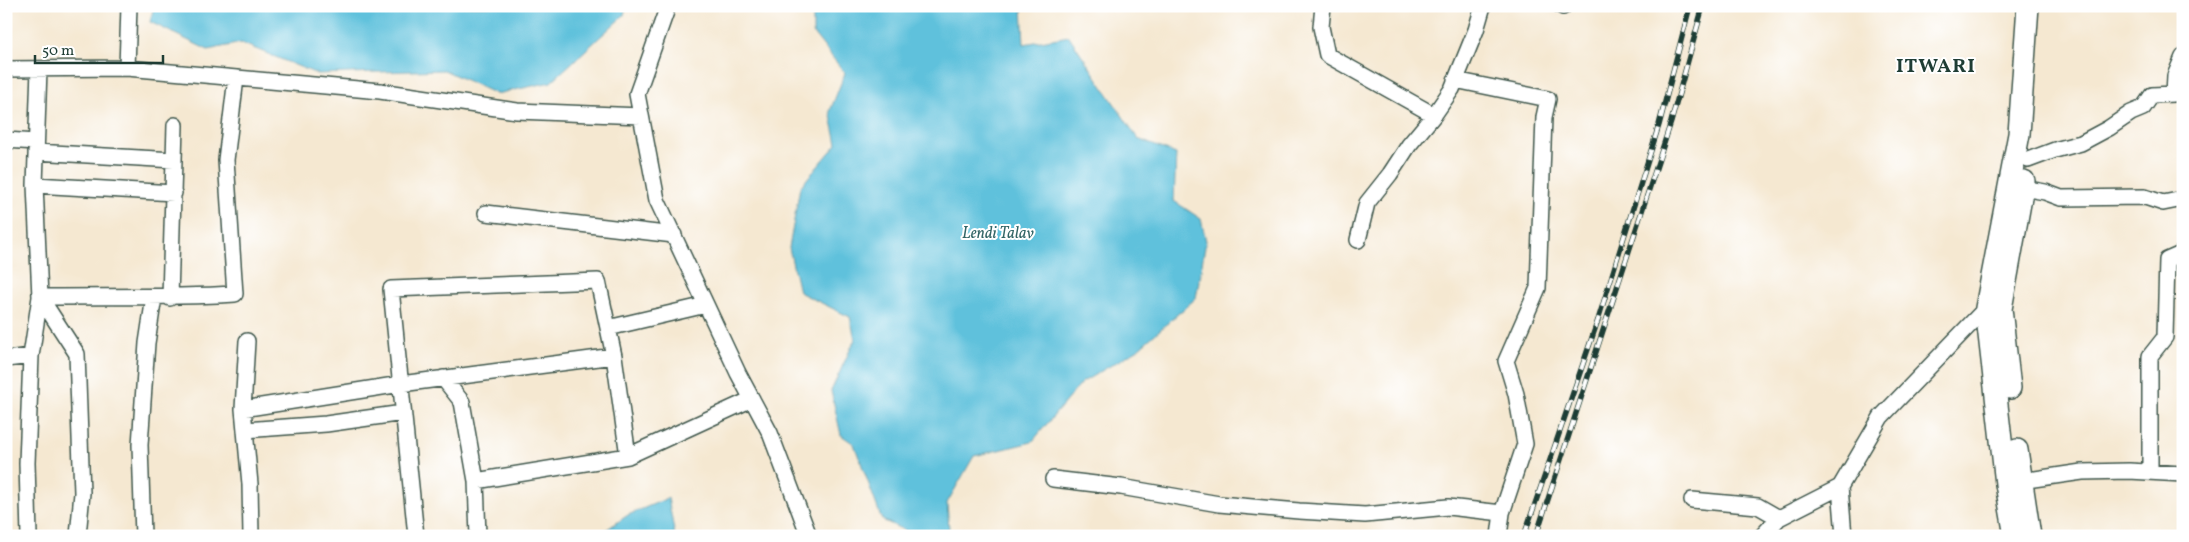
<svg xmlns="http://www.w3.org/2000/svg" width="2189" height="542" viewBox="0 0 2189 542" font-family="Vollkorn,serif">
<rect width="100%" height="100%" fill="#fff"/>
<filter id="ink" filterUnits="userSpaceOnUse"><feTurbulence type="fractalNoise" baseFrequency=".02" numOctaves="2"/><feDisplacementMap in="SourceGraphic" scale="10" xChannelSelector="R" yChannelSelector="G"/><feConvolveMatrix kernelMatrix="1 2 1 2 8 2 1 2 1" color-interpolation-filters="sRGB"/></filter>
<filter id="wash" filterUnits="userSpaceOnUse"><feTurbulence type="fractalNoise" baseFrequency=".0096" numOctaves="4" result="noise"/><feDisplacementMap in="SourceGraphic" scale="20" xChannelSelector="R" yChannelSelector="G"/><feGaussianBlur stdDeviation="1.12" result="paint"/><feColorMatrix in="noise" values="0 0 0 0 0 0 0 0 0 0 0 0 0 0 0 0 0 1.4 0 .05"/><feComposite in="paint" operator="in"/></filter>
<g filter="url(#wash)">
<rect width="100%" height="100%" fill="#f5e8d1"/>
<path fill="#5ec1dc" stroke="#3e7f88" d="M 154,6 L 626,6 L 624,15 L 551,82 L 496,94 L 444,70 L 317,74 L 241,43 L 208,50 L 150,22 Z
M 813,6 L 1022,6 L 1024,44 L 1069,36 L 1138,139 L 1176,154 L 1174,201 L 1201,219 L 1206,241 L 1196,298 L 1137,350 L 1081,383 L 1032,442 L 974,456 L 947,503 L 949,529 C 919,542 910,532 882,520 L 854,444 L 841,435 L 831,391 L 855,339 L 850,317 L 799,292 L 789,248 L 800,187 L 837,144 L 830,111 L 845,73 L 813,33 Z
M 668,498 L 675,536 L 597,536 L 628,515 Z"/>
</g>
<g filter="url(#ink)">
<g fill="none" stroke-linecap="round" stroke-linejoin="round">
<g stroke="#3f574c" stroke-width="18">
<path id="street" d="M 668,6 L 637,94 L 657,200 L 738,373 L 770,433 L 809,536
M 1323,6 L 1321,27 L 1327,55 L 1434,115
M 1561,6 L 1563,7
M 127,68 L 380,91 L 517,111 L 641,116
M 6,69 L 127,68 L 129,6
M 1455,80 L 1548,99 L 1544,117 L 1538,288 L 1506,361 L 1516,394 L 1525,444 L 1502,513
M 6,140 L 36,142
M 36,152 L 174,160
M 2028,160 L 2055,150 L 2081,143 L 2109,128 L 2131,113 L 2143,108 L 2152,95 L 2174,94 L 2175,76 L 2183,57
M 35,185 L 174,193
M 2023,188 L 2045,192 L 2061,198 L 2145,197 L 2163,203 L 2183,199
M 486,213 L 674,235
M 1358,240 L 1367,203 L 1390,174 L 1409,145 L 1434,115 L 1452,89 L 1476,30 L 1483,6
M 40,297 C 105,296 170,298 235,294 L 226,160 L 236,78
M 40,297 L 77,354 L 82,493 L 78,536
M 170,298 L 175,125
M 608,328 L 706,305
M 247,341 L 243,409 L 250,484 L 251,536
M 6,359 L 31,356
M 443,378 L 462,402 L 476,481 L 478,536
M 243,409 L 401,384 L 614,356
M 245,430 L 326,424 L 403,413
M 2150,472 L 2150,356 L 2165,337 L 2167,260 L 2183,253
M 1053,479 L 1121,487 L 1219,504 L 1299,511 L 1365,515 L 1448,507 L 1502,513 L 1499,536
M 476,481 L 628,456
M 2021,481 L 2082,472 L 2129,471 L 2183,474
M 1840,487 L 1844,536
M 1692,500 L 1758,506 L 1779,518
M 29,536 L 27,463 L 31,356 L 40,297 L 35,185 L 39,69
M 143,536 L 140,445 L 147,343 L 154,297
M 416,536 L 391,289 L 598,281 L 614,356 L 628,456 L 752,399
M 1762,536 L 1779,518 L 1840,487 L 1881,417 L 1986,308"/>
</g>
<g stroke="#3f574c" stroke-width="24">
<path id="secondary" d="M 2010,388 L 2001,309 L 2024,181
M 2017,450 L 2030,536
M 2015,536 L 2006,484 L 1986,308 L 2019,134 L 2028,6"/>
</g>
<use href="#street" stroke="#fff" stroke-width="15"/>
<use href="#secondary" stroke="#fff" stroke-width="21"/>
<g stroke="#1f3d34" stroke-width="5.5">
<path id="rail" d="M 1524,536 L 1598,320 L 1659,125 L 1690,6
M 1536,536 L 1671,122 L 1703,6"/>
</g>
<use href="#rail" stroke="#fff" stroke-width="4" stroke-dasharray="11" stroke-linecap="butt"/>
</g>
</g>
<g text-anchor="middle" dominant-baseline="central" stroke-width="4" stroke-linejoin="round" paint-order="stroke">
<g font-size="16" font-style="italic" fill="#326566" stroke="#fff">
<text x="998" y="234">Lendi Talav</text>
</g>
<g font-size="20" font-weight="bold" letter-spacing="1" fill="#1f3d34" stroke="#fff">
<text x="1936" y="67">ITWARI</text>
</g>
</g>
<rect width="2189" height="542" fill="none" stroke="#fff" stroke-width="25"/>
<path d="M35 55v8h128v-8" fill="none" stroke="#1f3d34" stroke-width="2.5"/>
<text x="42" y="55" font-size="15" fill="#1f3d34" stroke="#ffffff" stroke-width="4" paint-order="stroke">50 m</text>
</svg>
